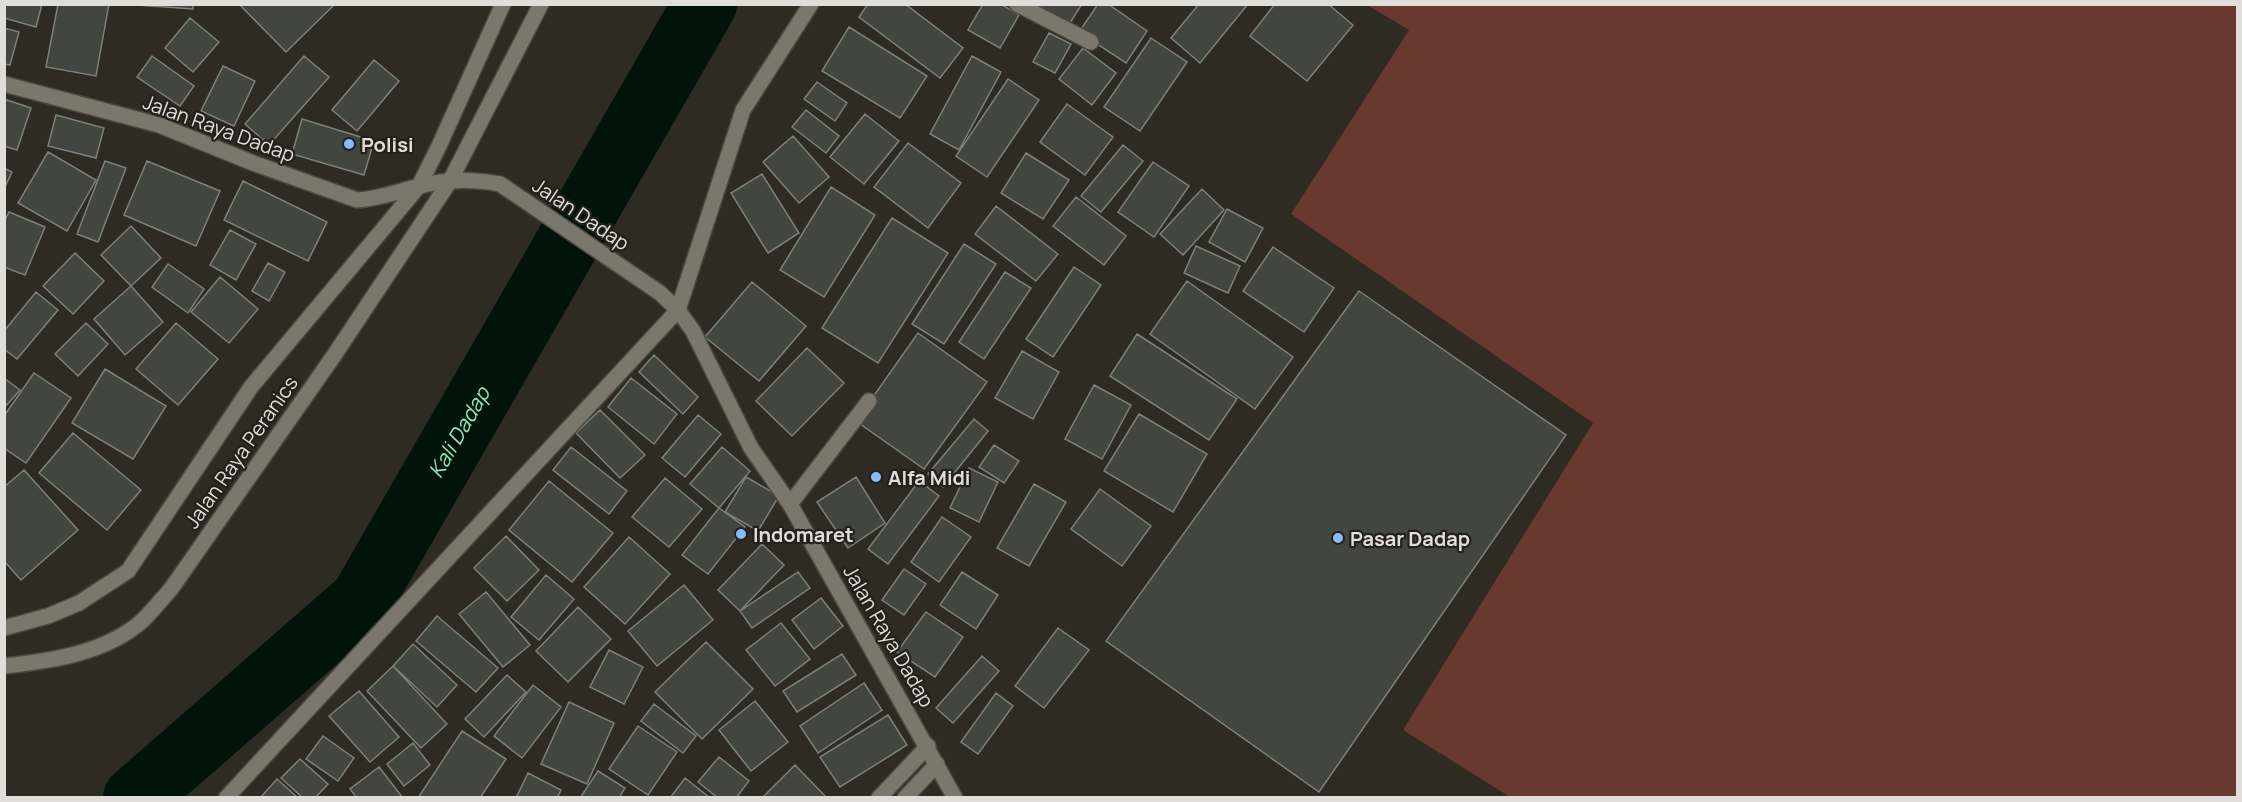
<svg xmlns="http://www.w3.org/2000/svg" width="2242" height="802" viewBox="0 0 2242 802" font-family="Manrope,sans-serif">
<rect width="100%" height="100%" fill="#2d2b22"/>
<path fill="#69382e" d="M 1367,5 L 2237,5 L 2237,797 L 1510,797 L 1403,730 L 1593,423 L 1291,214 L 1409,30 Z"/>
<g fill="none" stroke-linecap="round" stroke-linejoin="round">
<path stroke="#021309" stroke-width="64" id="s1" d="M 135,798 L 362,600 L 705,4"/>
</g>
<path fill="#42463e" stroke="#7d8178" stroke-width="1.5" d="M 4,4 L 42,4 L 36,27 L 4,18 Z
M 58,4 L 109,4 L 96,76 L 46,67 Z
M 122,4 L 193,4 L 193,9 Z
M 239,4 L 335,4 L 286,52 Z
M 868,4 L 905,4 L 963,48 L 940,78 L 859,17 Z
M 983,4 L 1001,4 L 1019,15 L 1000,48 L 968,30 Z
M 1034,4 L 1082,4 L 1068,26 Z
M 1098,4 L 1108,4 L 1147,31 L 1126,63 L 1079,32 Z
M 1199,4 L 1248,4 L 1200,63 L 1171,38 Z
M 1275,4 L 1328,4 L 1353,25 L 1307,81 L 1250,36 Z
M 190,18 L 219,42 L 193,72 L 165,48 Z
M 849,27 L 927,76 L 900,118 L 822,71 Z
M 4,28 L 19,32 L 10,65 L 4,64 Z
M 1049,33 L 1071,44 L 1055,73 L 1033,62 Z
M 1151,38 L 1187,62 L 1140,131 L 1104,107 Z
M 1083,48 L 1116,73 L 1092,105 L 1059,79 Z
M 152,56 L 194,86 L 180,106 L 137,77 Z
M 304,56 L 329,77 L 269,145 L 245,124 Z
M 972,56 L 1001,72 L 959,150 L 930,134 Z
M 374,60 L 399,81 L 357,131 L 332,110 Z
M 223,66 L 255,81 L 234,126 L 201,111 Z
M 1008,79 L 1039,100 L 987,177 L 956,156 Z
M 817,82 L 847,103 L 835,121 L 804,99 Z
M 4,99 L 31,108 L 17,150 L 4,146 Z
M 1067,104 L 1113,137 L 1085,175 L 1040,142 Z
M 806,110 L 839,136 L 826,153 L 792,127 Z
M 865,114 L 899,141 L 864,184 L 830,157 Z
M 56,115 L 104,128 L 96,158 L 48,146 Z
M 302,119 L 374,141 L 364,175 L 292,154 Z
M 793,136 L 829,177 L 799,203 L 763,162 Z
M 908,143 L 961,183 L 928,228 L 874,187 Z
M 1123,145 L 1143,161 L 1101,212 L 1081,196 Z
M 48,152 L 96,180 L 67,231 L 18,203 Z
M 1026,153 L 1069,180 L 1043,219 L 1001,193 Z
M 105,161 L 126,168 L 98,242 L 77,234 Z
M 147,161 L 220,191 L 196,246 L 124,215 Z
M 1153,162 L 1189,186 L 1154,237 L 1118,212 Z
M 4,168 L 12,172 L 4,189 Z
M 762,174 L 799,233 L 768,253 L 731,193 Z
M 243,181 L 327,222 L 308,261 L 224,220 Z
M 831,187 L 875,215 L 824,297 L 780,270 Z
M 1202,189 L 1224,210 L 1183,255 L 1160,234 Z
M 1076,197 L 1126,236 L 1104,265 L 1053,226 Z
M 996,206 L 1058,254 L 1036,281 L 975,234 Z
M 1227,209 L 1263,228 L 1245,262 L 1209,242 Z
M 9,212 L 45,227 L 25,275 L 4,267 L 4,222 Z
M 892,218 L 948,253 L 878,363 L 822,328 Z
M 131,226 L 161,258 L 131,286 L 101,255 Z
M 230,230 L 256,244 L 236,280 L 210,265 Z
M 964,244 L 996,264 L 944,344 L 912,324 Z
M 1196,246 L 1240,266 L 1228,293 L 1184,273 Z
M 1273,247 L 1334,288 L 1304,332 L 1243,291 Z
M 75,253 L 104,281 L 73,314 L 43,286 Z
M 268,263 L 285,272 L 269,301 L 252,291 Z
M 168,264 L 204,289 L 188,313 L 152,287 Z
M 1074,267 L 1101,285 L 1053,357 L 1026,339 Z
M 1005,272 L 1031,288 L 984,359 L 959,342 Z
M 220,277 L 258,309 L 229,343 L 191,312 Z
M 1187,281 L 1293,357 L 1255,409 L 1150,334 Z
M 752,282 L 806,326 L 759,381 L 705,337 Z
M 131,286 L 163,322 L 125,355 L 94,319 Z
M 1359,291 L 1566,435 L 1319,792 L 1106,641 Z
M 36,292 L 58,310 L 17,359 L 4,349 L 4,331 Z
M 86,323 L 108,344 L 78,376 L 55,354 Z
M 176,323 L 218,359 L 178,405 L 136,369 Z
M 918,333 L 987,382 L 924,469 L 856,421 Z
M 1137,334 L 1237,399 L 1209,440 L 1110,376 Z
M 807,348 L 844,383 L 792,436 L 756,401 Z
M 1022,351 L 1059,372 L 1033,419 L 995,398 Z
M 654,355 L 698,397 L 683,414 L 639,372 Z
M 105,369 L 166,406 L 133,459 L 72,423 Z
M 34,373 L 71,398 L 26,463 L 4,448 L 4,416 Z
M 4,378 L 20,390 L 4,408 Z
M 631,378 L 677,414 L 654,444 L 608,407 Z
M 1094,385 L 1131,405 L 1102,459 L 1065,439 Z
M 600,410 L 645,455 L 620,478 L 576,433 Z
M 1139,414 L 1207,454 L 1173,512 L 1104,471 Z
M 698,415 L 721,434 L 685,477 L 662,458 Z
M 974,419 L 988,431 L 943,487 L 928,474 Z
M 73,433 L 141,490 L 107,530 L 39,473 Z
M 994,445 L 1019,461 L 1004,483 L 979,467 Z
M 571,447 L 627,491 L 609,514 L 553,470 Z
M 722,447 L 750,471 L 719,508 L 690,484 Z
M 969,468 L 998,482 L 979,522 L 950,508 Z
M 24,470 L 78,530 L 21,580 L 4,561 L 4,487 Z
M 746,477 L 779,496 L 758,531 L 725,512 Z
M 856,477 L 885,523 L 848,548 L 817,502 Z
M 665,478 L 702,509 L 669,547 L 632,517 Z
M 549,481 L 613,533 L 572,582 L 509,530 Z
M 919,481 L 939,496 L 888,564 L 868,549 Z
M 1034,484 L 1066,502 L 1029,566 L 997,548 Z
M 1100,489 L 1151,526 L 1122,566 L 1071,529 Z
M 719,508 L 745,527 L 708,574 L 682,555 Z
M 942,517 L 971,537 L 939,582 L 911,562 Z
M 506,536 L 539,570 L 507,601 L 474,568 Z
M 629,537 L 670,574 L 625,624 L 584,587 Z
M 762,544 L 784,565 L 740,611 L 718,590 Z
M 904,569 L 926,584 L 904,615 L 882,600 Z
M 798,572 L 810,588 L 752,628 L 740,611 Z
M 962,572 L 998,595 L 976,629 L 940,605 Z
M 546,575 L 574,599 L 539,640 L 511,617 Z
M 684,585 L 713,620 L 657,666 L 628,631 Z
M 486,592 L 530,645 L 503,667 L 459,614 Z
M 821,598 L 843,626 L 814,649 L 792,620 Z
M 578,607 L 611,639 L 568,682 L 536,651 Z
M 926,612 L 963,637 L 935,677 L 897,652 Z
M 437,616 L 498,668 L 476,692 L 416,641 Z
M 781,623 L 810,659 L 775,686 L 746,650 Z
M 1058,628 L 1089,650 L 1044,708 L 1015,686 Z
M 706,642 L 753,689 L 702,739 L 655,692 Z
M 413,644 L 457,685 L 437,707 L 393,666 Z
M 609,650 L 643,667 L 624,704 L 590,687 Z
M 842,654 L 856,675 L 797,712 L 783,691 Z
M 982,656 L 999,671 L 953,723 L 936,708 Z
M 393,666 L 447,724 L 421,748 L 367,691 Z
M 507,675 L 526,692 L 484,737 L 465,719 Z
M 864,683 L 882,710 L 818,753 L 800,726 Z
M 533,685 L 561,707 L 522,758 L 494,736 Z
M 359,691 L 399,737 L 370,762 L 329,716 Z
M 996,693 L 1013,706 L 978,754 L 961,742 Z
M 755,701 L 788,742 L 751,771 L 719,730 Z
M 569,702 L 614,723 L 587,784 L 541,764 Z
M 654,704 L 696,736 L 683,753 L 641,721 Z
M 888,715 L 907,745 L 840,787 L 820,757 Z
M 638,726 L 677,752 L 648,795 L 609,769 Z
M 462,731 L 506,759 L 480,798 L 418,798 Z
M 323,736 L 354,758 L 338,781 L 306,759 Z
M 413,743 L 430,765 L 404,786 L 387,764 Z
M 719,757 L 749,781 L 736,798 L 718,798 L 698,782 Z
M 300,759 L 328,784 L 315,798 L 303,798 L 281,778 Z
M 795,765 L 827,798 L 762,798 Z
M 379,767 L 403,798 L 357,798 L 350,789 Z
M 598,771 L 625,788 L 619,798 L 580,798 Z
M 528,773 L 561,790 L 557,798 L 516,798 Z
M 685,778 L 710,798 L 670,798 Z
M 277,779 L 298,798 L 260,798 Z"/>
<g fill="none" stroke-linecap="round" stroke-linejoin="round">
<g stroke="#4a4841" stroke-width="18">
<path id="service" d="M 450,181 L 541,4
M 419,186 L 439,146 L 503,4
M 790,504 L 869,401"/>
</g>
<g stroke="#4a4841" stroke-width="18">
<path id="minor" d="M 1017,4 L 1091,42
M 226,798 L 678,310 L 743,110 L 811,4
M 879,798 L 928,746
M 905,798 L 937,764"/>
</g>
<g stroke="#4a4841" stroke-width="18">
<path id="tertiary" d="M 4,628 L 48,616 L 79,603 L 128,571 L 251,387 L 419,186
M 4,666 C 51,661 107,653 143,620 C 153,610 162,599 171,589 L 335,354 L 450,181"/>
</g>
<g stroke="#4a4841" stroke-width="18">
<path id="secondary" d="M 4,84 L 159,125 L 253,163 L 357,200 C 378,199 396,192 416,187 C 444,179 472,179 500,184 L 660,293 L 678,310 L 693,331 L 751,448 L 790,504 L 955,798"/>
</g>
<use href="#service" stroke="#7a776d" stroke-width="15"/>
<use href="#minor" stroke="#7a776d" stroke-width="15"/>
<use href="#tertiary" stroke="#7a776d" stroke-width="15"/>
<use href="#secondary" stroke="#7a776d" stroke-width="15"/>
</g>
<g fill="#86bbfb" stroke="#232119" stroke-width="2">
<circle cx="349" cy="144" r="6"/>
<circle cx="876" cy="477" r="6"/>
<circle cx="741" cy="534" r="6"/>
<circle cx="1338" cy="538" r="6"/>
</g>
<g text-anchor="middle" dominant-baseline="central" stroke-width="4.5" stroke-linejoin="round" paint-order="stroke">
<g font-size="20" fill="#e0ded9" stroke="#232119">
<text transform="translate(219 128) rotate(20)">Jalan Raya Dadap</text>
<text transform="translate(581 214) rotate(34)">Jalan Dadap</text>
<text transform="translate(241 452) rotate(-55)">Jalan Raya Peranics</text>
<text transform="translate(889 636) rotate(60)">Jalan Raya Dadap</text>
</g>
<g font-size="20" font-weight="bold" fill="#e0ded9" stroke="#232119" text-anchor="start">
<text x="361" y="144">Polisi</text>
<text x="888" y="477">Alfa Midi</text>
<text x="753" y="534">Indomaret</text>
<text x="1350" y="538">Pasar Dadap</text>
</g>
<g font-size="21" font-style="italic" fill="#90ebb9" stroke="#232119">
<text stroke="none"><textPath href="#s1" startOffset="495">Kali Dadap</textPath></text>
</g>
</g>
<rect width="2242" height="802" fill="none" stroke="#e0ded9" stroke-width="12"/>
</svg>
